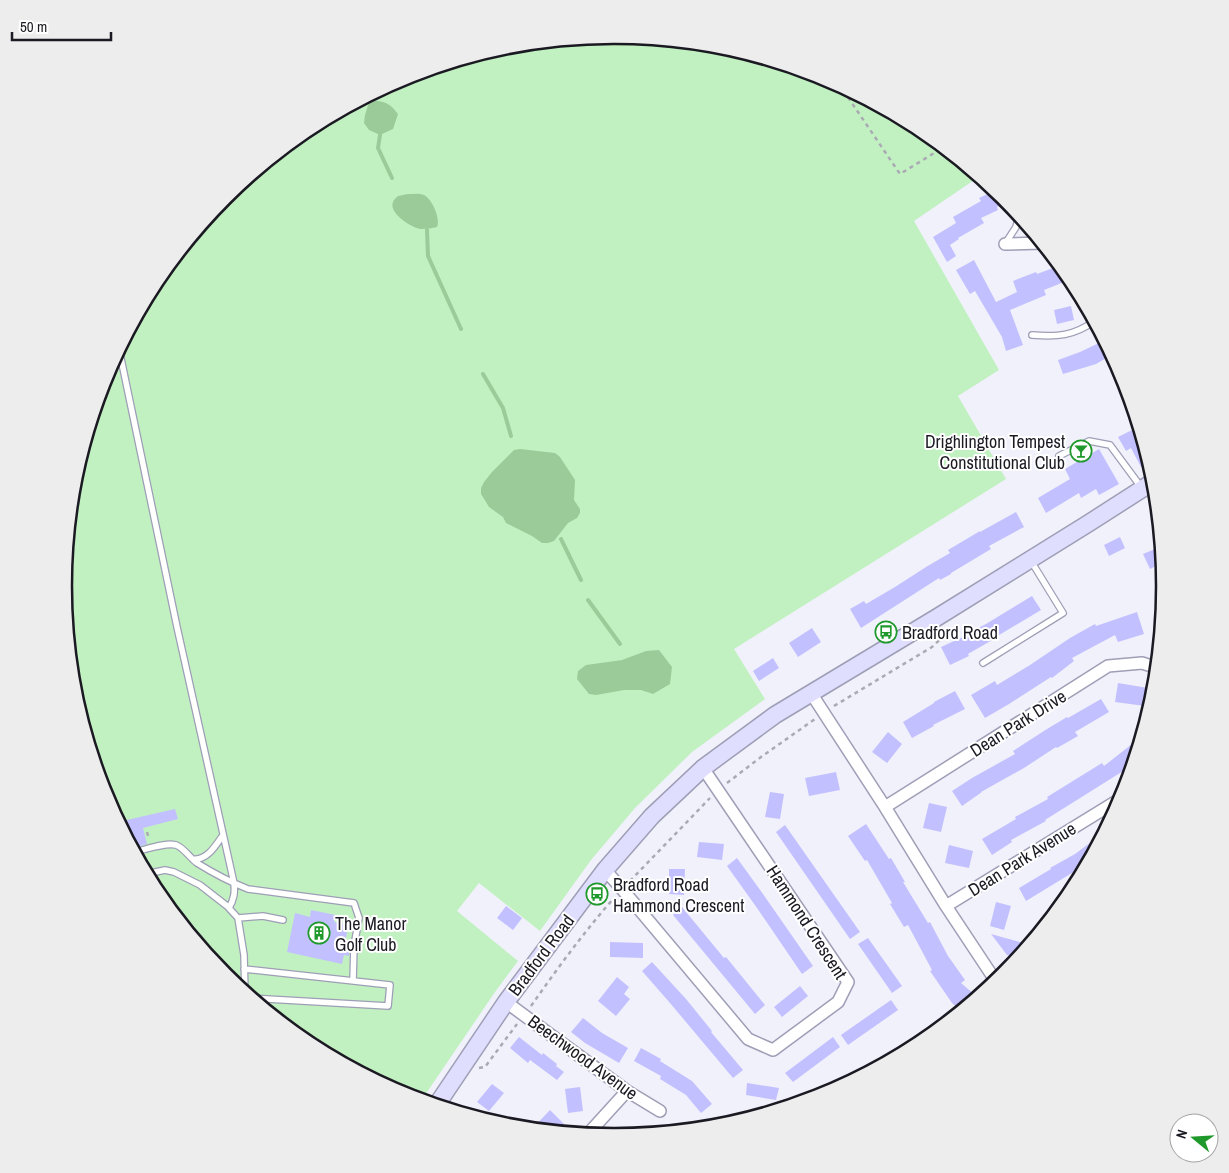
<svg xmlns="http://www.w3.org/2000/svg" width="1229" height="1173" viewBox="0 0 1229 1173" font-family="'Archivo Narrow',sans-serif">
<rect width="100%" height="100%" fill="#f1f1fb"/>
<path fill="#c2f1c1" d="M 615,35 L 722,46 L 812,73 L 816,79 L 821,76 L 826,77 L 921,128 L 980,176 L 914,221 L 999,370 L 958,396 L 1006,479 L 734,649 L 765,699 L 692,752 L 635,808 L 591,860 L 540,931 L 479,883 L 457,911 L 518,961 L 495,992 L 421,1101 L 403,1096 L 308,1045 L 224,976 L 156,893 L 105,797 L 74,694 L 63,586 L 74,479 L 105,375 L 156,280 L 225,196 L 308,128 L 404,77 L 507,46 Z"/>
<path fill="#9acb98" d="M 376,101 C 386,101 392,106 398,114 L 393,129 L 380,135 L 369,130 L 364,123 L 365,115 L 369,102 Z
M 408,194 C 413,194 420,193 424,195 C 432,199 441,219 437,227 C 432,228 427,229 421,229 C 411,228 381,209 397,197 C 399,195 405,195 408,194 Z
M 520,449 L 555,453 L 560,457 L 575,480 L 574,500 L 580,509 L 580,513 L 577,518 L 568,523 L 554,541 L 548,543 L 542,543 L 532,536 L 506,523 L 503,517 L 489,507 L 481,494 L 481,488 L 484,482 L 492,472 L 514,450 Z
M 659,650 L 672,667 L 670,684 L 653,694 L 641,690 L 624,690 L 596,695 L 589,694 L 577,679 L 578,671 L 586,665 L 622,660 L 646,651 Z"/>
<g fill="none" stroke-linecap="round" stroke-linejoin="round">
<path stroke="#9acb98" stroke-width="4" d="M 380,135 L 378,148 L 392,178
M 427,230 L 428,256 L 461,329
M 483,374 L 503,408 L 511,436
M 561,539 L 581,580
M 588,600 L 620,644"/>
</g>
<path fill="#c2c0ff" d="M 996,190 L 1001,194 L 1005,203 L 997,207 L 998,210 L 981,218 L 984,223 L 958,238 L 959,239 L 950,245 L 956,256 L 947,262 L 933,237 L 956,223 L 953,217 L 981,201 L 979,198 Z
M 974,260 L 996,302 L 1017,292 L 1013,281 L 1036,272 L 1037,274 L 1061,265 L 1065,271 L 1069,280 L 1044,290 L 1046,295 L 1010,310 L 1023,345 L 1006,351 L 1002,337 L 975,291 L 970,294 L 956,270 Z
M 1071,306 L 1074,320 L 1057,324 L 1054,310 Z
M 1101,342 L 1108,357 L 1096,364 L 1063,374 L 1058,360 L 1080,352 Z
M 1132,430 L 1138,440 L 1143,438 L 1150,462 L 1141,467 L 1131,448 L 1126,451 L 1118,437 Z
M 1099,449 L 1119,484 L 1099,495 L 1096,489 L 1081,498 L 1079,493 L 1046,513 L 1038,498 L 1070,479 L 1065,469 Z
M 1016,512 L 1024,527 L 989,546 L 991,549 L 951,573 L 951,574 L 940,580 L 939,578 L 861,628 L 850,609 L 864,601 L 866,604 L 895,587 L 926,567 L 950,553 L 948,550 L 980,531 L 980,532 Z
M 1120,537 L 1125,548 L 1109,556 L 1104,545 Z
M 1162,546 L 1164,562 L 1150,569 L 1143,554 Z
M 1032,596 L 1041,610 L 994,638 L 994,639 L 968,654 L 969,656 L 950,665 L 941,647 L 965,636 L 964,635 L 986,624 Z
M 1137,612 L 1144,634 L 1118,642 L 1115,635 L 1072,658 L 1074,661 L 1052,678 L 1051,677 L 1009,704 L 985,718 L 971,695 L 995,681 L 997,685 L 1030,665 L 1070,638 L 1095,624 L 1096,626 Z
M 812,628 L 821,642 L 798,657 L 789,643 Z
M 773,658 L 779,668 L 759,681 L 753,671 Z
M 1118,683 L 1148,688 L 1145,706 L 1115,702 Z
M 955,691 L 965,709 L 933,725 L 934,726 L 912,738 L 903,722 L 934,703 L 934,702 Z
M 1101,699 L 1109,712 L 1075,732 L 1078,736 L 1057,748 L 1056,747 L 1024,768 L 981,792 L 982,792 L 962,806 L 952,791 L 972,778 L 1015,754 L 1013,751 L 1047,729 L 1067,717 L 1068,718 Z
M 888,732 L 902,744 L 887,763 L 872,752 Z
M 1132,744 L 1138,752 L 1135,762 L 1120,773 L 1045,820 L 1046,821 L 1011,840 L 1012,842 L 992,855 L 982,839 L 1016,819 L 1015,817 L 1048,799 L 1047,797 L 1102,763 L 1104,766 Z
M 836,772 L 840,790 L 809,796 L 805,778 Z
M 770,792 L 784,794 L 780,819 L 765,817 Z
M 929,803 L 947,807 L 941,832 L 923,828 Z
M 175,809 L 178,819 L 143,828 L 147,844 L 132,848 L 118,822 Z
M 866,824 L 889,859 L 891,858 L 905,882 L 903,882 L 928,923 L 930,922 L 948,956 L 965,980 L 961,983 L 976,996 L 974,998 L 976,1000 L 961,1012 L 952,1003 L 930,971 L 932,970 L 908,925 L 904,927 L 890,904 L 892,903 L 867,860 L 865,861 L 848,836 Z
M 785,825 L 860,932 L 850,939 L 776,832 Z
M 1106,831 L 1090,862 L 1026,901 L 1019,888 L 1051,869 L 1050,868 L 1075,854 Z
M 699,842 L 724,844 L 722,860 L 697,857 Z
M 949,845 L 973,851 L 969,868 L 945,863 Z
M 737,858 L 763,894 L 813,966 L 802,974 L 757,908 L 727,866 Z
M 669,869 L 685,869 L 684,895 L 669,894 Z
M 996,902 L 1011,906 L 1004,930 L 990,926 Z
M 506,906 L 522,918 L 513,930 L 497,918 Z
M 682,907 L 724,958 L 726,957 L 765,1005 L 755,1014 L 673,915 Z
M 311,910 L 336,915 L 334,922 L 349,925 L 345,941 L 350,942 L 349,956 L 344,955 L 342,964 L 287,952 L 295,913 L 310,917 Z
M 991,934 L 1031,945 L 1020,958 L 1007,955 Z
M 868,938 L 902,986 L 892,993 L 858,944 Z
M 610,942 L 643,943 L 643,958 L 610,957 Z
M 652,962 L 686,999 L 712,1031 L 711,1032 L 743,1070 L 733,1078 L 670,1003 L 642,971 Z
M 617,977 L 629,987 L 624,994 L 630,999 L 616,1016 L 598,1001 Z
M 800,986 L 808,996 L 782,1017 L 774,1007 Z
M 891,1000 L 898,1010 L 848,1045 L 841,1035 Z
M 583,1018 L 602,1033 L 628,1048 L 619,1063 L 585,1043 L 571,1032 Z
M 519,1037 L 542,1055 L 543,1053 L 557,1064 L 556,1066 L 564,1072 L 557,1080 L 530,1060 L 528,1063 L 510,1048 Z
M 833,1037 L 840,1047 L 793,1082 L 785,1073 Z
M 641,1048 L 661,1059 L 660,1061 L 692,1081 L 712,1104 L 701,1113 L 686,1095 L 660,1079 L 661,1076 L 634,1061 Z
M 747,1083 L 779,1088 L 776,1100 L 746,1095 Z
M 492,1084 L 504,1093 L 489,1111 L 477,1102 Z
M 580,1087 L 583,1111 L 568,1113 L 565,1089 Z
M 550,1110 L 564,1124 L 556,1132 L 531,1130 Z"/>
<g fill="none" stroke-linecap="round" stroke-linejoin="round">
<g stroke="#9e9eb6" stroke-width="8">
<path id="service" d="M 1005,244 L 1016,227 L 1019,214
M 1032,335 C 1058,337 1073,336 1095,321
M 119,349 L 177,627 L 234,883 C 235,893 234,899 229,908
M 1059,456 L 1089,441 L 1110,445 L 1141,487
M 983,663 L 1063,613 L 1031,561
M 134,852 C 145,850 165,842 176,845 C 183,847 190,858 197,863 C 213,873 230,882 248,889 L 354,903 L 359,918 L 354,946 L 353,981
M 193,859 C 207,861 216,845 223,835
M 146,874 L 165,870 L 174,872 L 200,885 L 227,906 L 238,918 L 244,955 L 245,994
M 238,918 L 263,916 L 283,920
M 244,969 L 390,985 L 388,1006 L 250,998"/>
</g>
<g stroke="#9e9eb6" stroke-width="14">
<path id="minor" d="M 1005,244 L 1043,243
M 811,693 L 885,807 L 946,906 L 997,983
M 885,807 L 1108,666 L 1142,663 L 1158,668
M 605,870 L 622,889 L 748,1039 L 773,1050 L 838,1002 L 848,982 L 703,768
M 946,906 L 1125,796
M 506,1002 L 627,1091 L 660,1111
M 587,1135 L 627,1091"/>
</g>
<g stroke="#9e9eb6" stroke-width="19">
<path id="secondary" d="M 436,1106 L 506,1002 L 605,870 L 652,816 L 703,768 L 775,715 L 936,618 L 1089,523 L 1156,480"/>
</g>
<path stroke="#aaaab4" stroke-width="2.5" stroke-dasharray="4 4" stroke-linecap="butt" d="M 839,84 L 900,174 L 944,147
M 834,706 L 932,647 L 950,630 L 948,627
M 727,783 L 761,757 L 815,719
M 147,832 L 149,839
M 630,881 L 710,798
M 531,1006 C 557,969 584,932 614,898
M 479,1068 L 485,1067 L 517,1024"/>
<use href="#service" stroke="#fff" stroke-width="5.5"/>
<use href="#minor" stroke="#fff" stroke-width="11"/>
<use href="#secondary" stroke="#e0defe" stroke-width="16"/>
</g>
<defs>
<g id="bar-ring" transform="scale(1.125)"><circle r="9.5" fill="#fff" stroke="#20992c" stroke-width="1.5"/><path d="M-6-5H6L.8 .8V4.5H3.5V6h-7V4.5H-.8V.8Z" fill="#20992c"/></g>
<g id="bus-ring" transform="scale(1.125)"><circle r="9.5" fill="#fff" stroke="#20992c" stroke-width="1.5"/><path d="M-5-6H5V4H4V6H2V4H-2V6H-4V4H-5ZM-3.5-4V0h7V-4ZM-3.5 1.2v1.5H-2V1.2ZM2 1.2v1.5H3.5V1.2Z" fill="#20992c"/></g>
<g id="building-ring" transform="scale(1.125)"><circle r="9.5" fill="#fff" stroke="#20992c" stroke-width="1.5"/><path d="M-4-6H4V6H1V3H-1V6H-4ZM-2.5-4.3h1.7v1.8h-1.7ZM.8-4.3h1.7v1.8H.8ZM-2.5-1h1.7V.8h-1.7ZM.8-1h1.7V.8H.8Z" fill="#20992c"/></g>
</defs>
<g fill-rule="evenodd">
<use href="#bar-ring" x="1081" y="451"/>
<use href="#bus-ring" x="886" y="632"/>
<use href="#bus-ring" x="597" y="894"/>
<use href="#building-ring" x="319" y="933"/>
</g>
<g text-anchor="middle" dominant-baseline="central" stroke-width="4" stroke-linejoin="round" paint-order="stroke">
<g font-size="18" fill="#1b1a23" stroke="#fff" text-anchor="start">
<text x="1065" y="441" text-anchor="end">Drighlington Tempest<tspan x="1065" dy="21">Constitutional Club</tspan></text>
<text x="902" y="632">Bradford Road</text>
<text x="613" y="884">Bradford Road<tspan x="613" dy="21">Hammond Crescent</tspan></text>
<text x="335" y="923">The Manor<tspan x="335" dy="21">Golf Club</tspan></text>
</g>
<g font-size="18" fill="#1b1a23" stroke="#fff">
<text transform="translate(1018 723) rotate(-32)">Dean Park Drive</text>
<text transform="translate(1022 859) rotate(-32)">Dean Park Avenue</text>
<text transform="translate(807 922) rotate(57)">Hammond Crescent</text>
<text transform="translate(541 955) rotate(-53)">Bradford Road</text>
<text transform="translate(583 1057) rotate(36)">Beechwood Avenue</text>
</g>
</g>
<path d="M0 0H1229V1173H0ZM72 586a542 542 0 1 1 1084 0a542 542 0 1 1-1084 0Z" fill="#ededed" fill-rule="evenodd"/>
<path fill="none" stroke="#1b1a23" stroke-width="2.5" d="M72 586a542 542 0 1 1 1084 0a542 542 0 1 1-1084 0Z"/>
<g transform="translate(1194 1138) rotate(288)"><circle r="24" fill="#ffffff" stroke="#a4a3a7"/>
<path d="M0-4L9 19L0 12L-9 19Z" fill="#20992c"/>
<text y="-8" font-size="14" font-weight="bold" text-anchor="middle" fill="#1b1a23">N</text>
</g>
<path d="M12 32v8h99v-8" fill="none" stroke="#1b1a23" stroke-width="2.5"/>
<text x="20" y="32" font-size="15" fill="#1b1a23" stroke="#ffffff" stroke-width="4" paint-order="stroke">50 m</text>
</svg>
